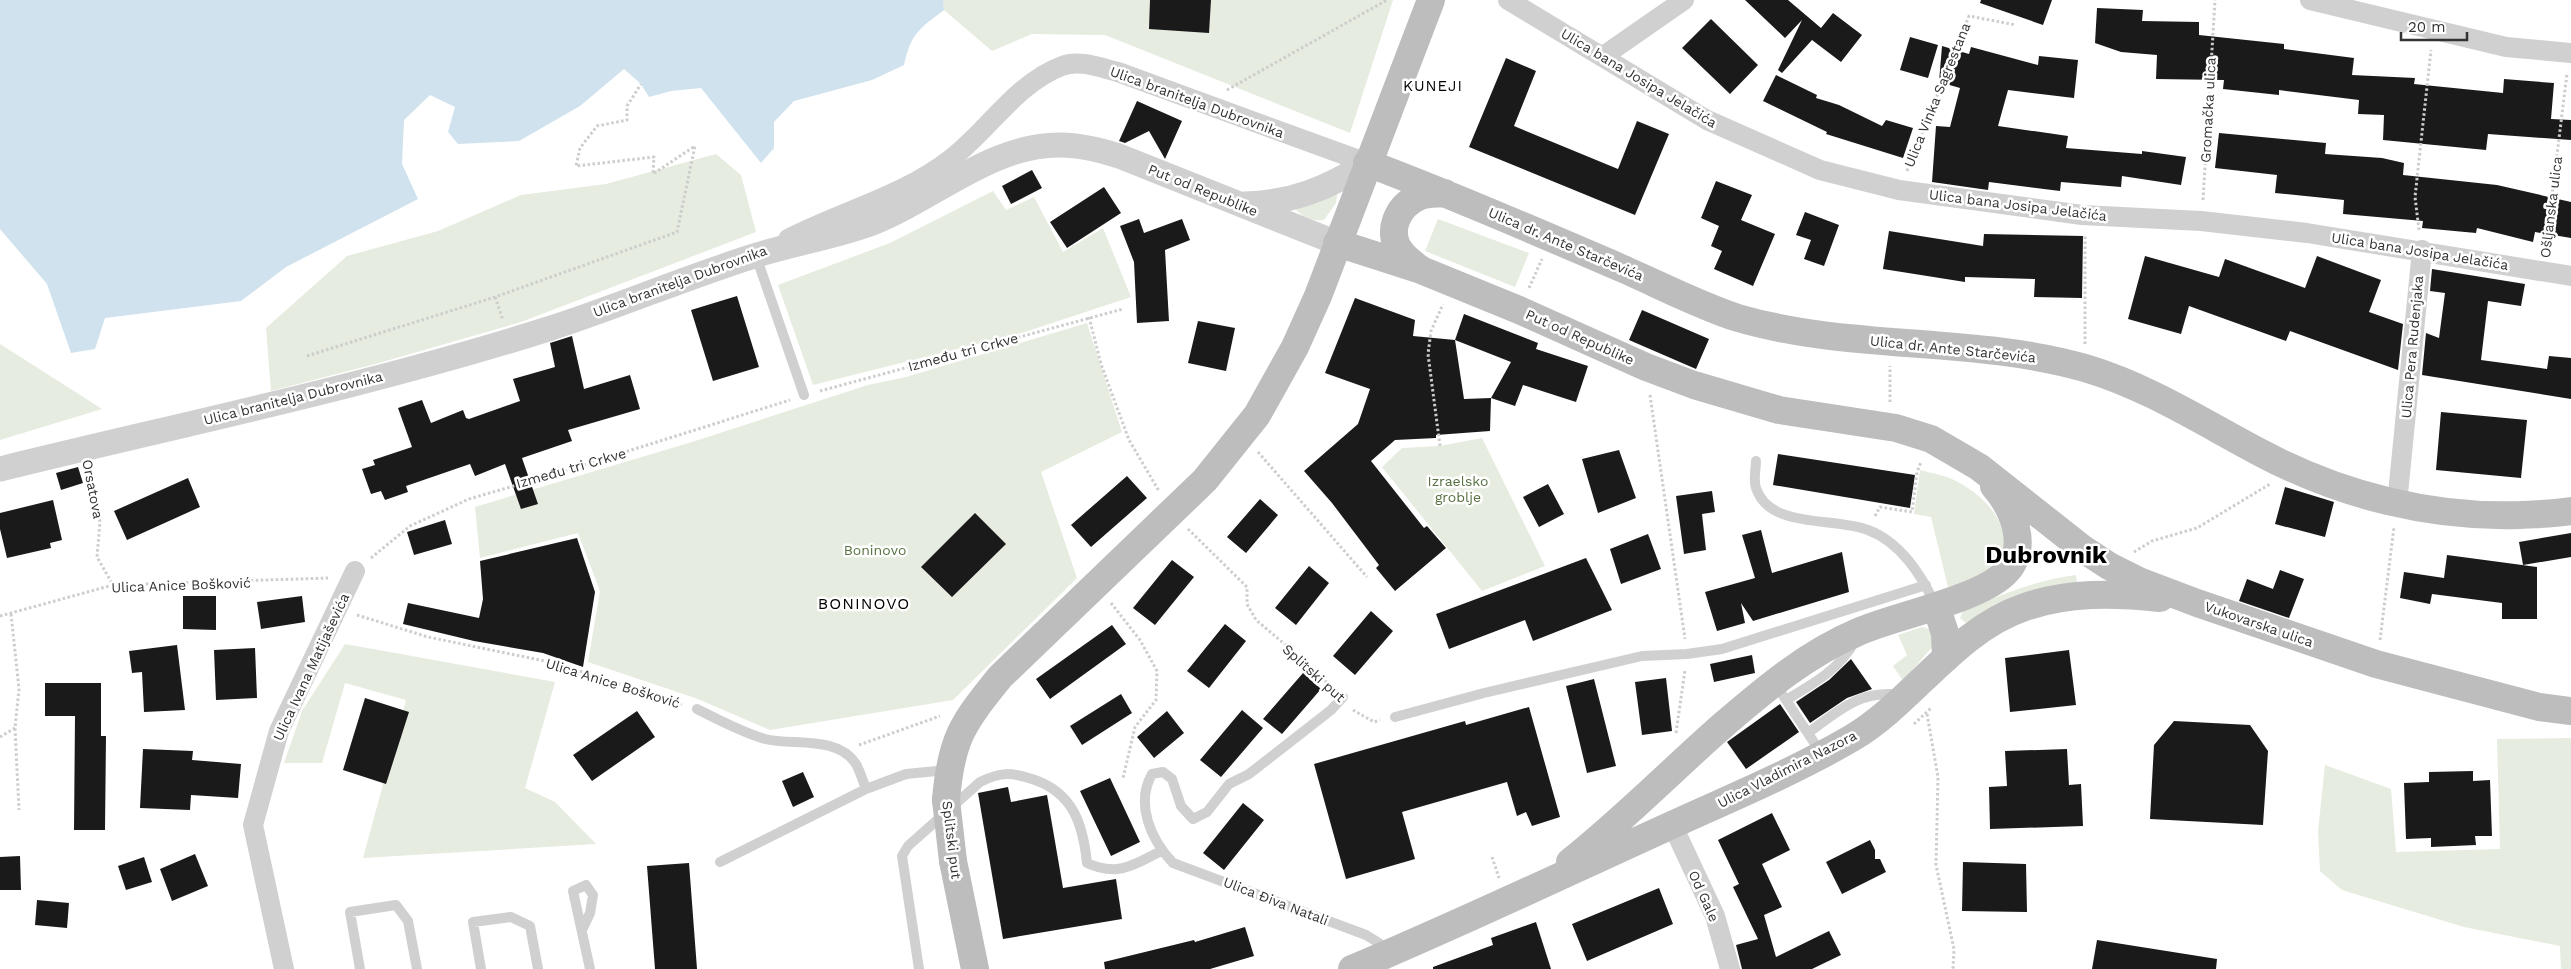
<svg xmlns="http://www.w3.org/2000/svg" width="2571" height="969" viewBox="0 0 2571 969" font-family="'Work Sans',sans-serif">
<rect width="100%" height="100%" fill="#fff"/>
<path fill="#e6ecdf" d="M 943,0 L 1393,0 L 1350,133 L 1105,35 L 1032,34 L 992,51 L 944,10 Z
M 716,154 L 741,175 L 756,232 L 521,322 L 379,363 L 271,391 L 266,328 L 347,256 L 438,231 L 521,195 L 606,184 Z
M 1338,190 L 1336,203 L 1324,220 C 1315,222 1299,216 1294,207 Z
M 993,191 L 1006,210 L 1034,197 L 1063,252 L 1103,228 L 1131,297 L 1025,332 L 813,385 L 778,285 L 890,243 Z
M 1438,219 L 1529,253 L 1515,287 L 1425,251 Z
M 1087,323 L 1122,432 L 1041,472 L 1077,578 L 953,700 L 770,730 L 698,699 L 588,662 L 600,591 L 578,533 L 480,558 L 475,507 L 692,442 L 868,385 L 906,377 Z
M 0,344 L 8,349 L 102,409 L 0,440 Z
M 1482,438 L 1545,566 L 1482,591 L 1382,467 L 1402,448 L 1440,446 Z
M 1920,470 C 1931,473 1944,475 1954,480 C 1985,495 2016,527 1999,563 L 1974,578 L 1948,587 L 1931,517 L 1914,514 Z
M 2076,575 L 2077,583 L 2004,604 L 1966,623 L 1960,618 L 1963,611 C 2000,595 2036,580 2076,575 Z
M 1922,627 L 1929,629 L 1933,634 L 1933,646 L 1903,681 L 1893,666 L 1907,655 L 1898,635 Z
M 345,644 L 555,682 L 525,788 L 555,802 L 596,844 L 363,858 L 406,700 L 345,683 L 322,763 L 284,763 L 302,711 Z
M 2571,738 L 2571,969 L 2561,969 L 2560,946 L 2464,927 L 2342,890 L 2320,871 L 2318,831 L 2325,765 L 2391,789 L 2396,852 L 2500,849 L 2497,739 Z"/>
<path fill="#cfe2ee" d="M 0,0 L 943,0 L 944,10 C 919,29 911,33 904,65 L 872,80 L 794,101 L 774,122 L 774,148 L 761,163 L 701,88 L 671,91 L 649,97 L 641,84 L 624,69 L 580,106 L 519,141 L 458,144 L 448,132 L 455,107 L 430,95 L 404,120 L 402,164 L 418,199 L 286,267 L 241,301 L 105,318 L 95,349 L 71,353 L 47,284 L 0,229 Z"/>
<path fill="#1a1a1a" d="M 1150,0 L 1211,0 L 1209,33 L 1149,29 Z
M 1745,0 L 1788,0 L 1821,28 L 1833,13 L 1862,35 L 1841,62 L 1812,40 L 1782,73 L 1778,70 L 1802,20 L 1785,38 Z
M 1981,0 L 2052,0 L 2043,25 L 1980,3 Z
M 2097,8 L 2143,10 L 2142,21 L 2199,22 L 2199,35 L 2284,44 L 2284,49 L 2354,58 L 2352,75 L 2415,78 L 2414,84 L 2503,93 L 2504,79 L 2554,83 L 2551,119 L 2571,120 L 2571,140 L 2488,134 L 2486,150 L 2383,140 L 2384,115 L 2358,114 L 2359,100 L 2279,90 L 2279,95 L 2223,89 L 2224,80 L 2156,79 L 2157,55 L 2121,52 L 2095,43 Z
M 1711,19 L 1758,65 L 1730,94 L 1682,48 Z
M 1910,37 L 1938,45 L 1928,78 L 1900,70 Z
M 1942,46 L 1969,54 L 1971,47 L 2038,65 L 2039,56 L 2078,60 L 2074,98 L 2008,90 L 1998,126 L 2068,136 L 2066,148 L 2142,154 L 2142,151 L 2186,157 L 2181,185 L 2122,176 L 2121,187 L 2061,182 L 2060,191 L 1989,182 L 1988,190 L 1932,182 L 1936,126 L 1950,127 L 1960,88 L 1939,82 Z
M 1506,58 L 1536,71 L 1514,126 L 1618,169 L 1637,121 L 1669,134 L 1635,215 L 1469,147 Z
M 1776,75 L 1817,95 L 1816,98 L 1839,105 L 1882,126 L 1886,120 L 1913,128 L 1903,158 L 1826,134 L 1827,132 L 1763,101 Z
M 1137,101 L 1182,121 L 1165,159 L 1149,131 L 1125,143 L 1119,141 Z
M 2219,133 L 2326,143 L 2325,154 L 2382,158 L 2404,163 L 2403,175 L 2497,185 L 2571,202 L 2571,238 L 2535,232 L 2533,242 L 2477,228 L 2476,233 L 2422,228 L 2423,221 L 2343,214 L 2344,200 L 2275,193 L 2277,175 L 2215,168 Z
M 1032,170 L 1042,188 L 1011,204 L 1002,186 Z
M 1716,181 L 1752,195 L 1741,220 L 1775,234 L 1753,286 L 1714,269 L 1722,251 L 1711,246 L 1719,226 L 1701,218 Z
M 1104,187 L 1121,213 L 1067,248 L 1050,222 Z
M 1805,212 L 1839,225 L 1824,266 L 1804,259 L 1811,240 L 1796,235 Z
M 1139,219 L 1144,233 L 1182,219 L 1190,240 L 1165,250 L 1169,321 L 1137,323 L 1134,262 L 1120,226 Z
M 1889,231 L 1983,246 L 1984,234 L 2083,236 L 2082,298 L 2034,297 L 2035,279 L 1965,277 L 1965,282 L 1883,269 Z
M 2145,256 L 2219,277 L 2225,259 L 2305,288 L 2317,256 L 2381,280 L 2369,312 L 2403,324 L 2398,370 L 2290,331 L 2286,341 L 2189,306 L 2181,334 L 2128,319 Z
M 2432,269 L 2525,284 L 2521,306 L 2488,301 L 2481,360 L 2547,369 L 2549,356 L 2571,358 L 2571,399 L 2422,375 L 2426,333 L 2439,338 L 2445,293 L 2430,291 Z
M 737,296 L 759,367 L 713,381 L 691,310 Z
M 1355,298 L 1415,320 L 1413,336 L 1455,340 L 1464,399 L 1491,398 L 1490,431 L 1436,435 L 1436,438 L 1395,440 L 1371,461 L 1424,528 L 1427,526 L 1446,548 L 1395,591 L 1376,568 L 1379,565 L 1332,503 L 1304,471 L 1358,424 L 1370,389 L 1325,373 Z
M 1642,310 L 1709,339 L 1696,369 L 1629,340 Z
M 1464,314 L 1538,343 L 1536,349 L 1588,366 L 1576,402 L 1523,385 L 1515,406 L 1491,398 L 1511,362 L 1455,340 Z
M 1198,321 L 1235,328 L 1226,371 L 1188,363 Z
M 572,336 L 584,389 L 630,375 L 640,409 L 568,430 L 572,441 L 522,458 L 538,504 L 521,509 L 505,464 L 475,476 L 470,464 L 406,486 L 408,492 L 385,500 L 381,491 L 371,494 L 362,469 L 375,465 L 373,460 L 412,447 L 398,408 L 422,400 L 431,423 L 463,410 L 466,418 L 469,419 L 520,401 L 513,379 L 555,367 L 550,343 Z
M 2441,412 L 2527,420 L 2521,478 L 2436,470 Z
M 1619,450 L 1636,498 L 1598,513 L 1582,459 Z
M 1778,454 L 1915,475 L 1910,508 L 1773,485 Z
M 78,467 L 83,483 L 61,490 L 56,473 Z
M 1127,476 L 1147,498 L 1091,547 L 1071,525 Z
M 188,478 L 200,507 L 127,540 L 114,511 Z
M 1548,484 L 1564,514 L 1539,527 L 1523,497 Z
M 2285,487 L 2334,502 L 2325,537 L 2275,524 Z
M 1712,491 L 1715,512 L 1702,514 L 1706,550 L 1684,554 L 1676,496 Z
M 1260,499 L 1278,515 L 1246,553 L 1227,537 Z
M 53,500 L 62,540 L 50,543 L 51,548 L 7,558 L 0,529 L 0,513 Z
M 975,513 L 1006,544 L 952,597 L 921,567 Z
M 445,520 L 452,544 L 414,555 L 407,532 Z
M 1761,530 L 1772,573 L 1842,552 L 1849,592 L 1753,621 L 1741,603 L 1745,623 L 1717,631 L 1705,592 L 1755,578 L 1742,535 Z
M 2571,533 L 2571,557 L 2523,565 L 2519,542 Z
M 1648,534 L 1661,569 L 1621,584 L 1610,549 Z
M 577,538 L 595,592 L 583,667 L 543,653 L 474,641 L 403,624 L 408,603 L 479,618 L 483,599 L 480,561 Z
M 2447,555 L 2537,567 L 2537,619 L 2502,619 L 2502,603 L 2432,594 L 2430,604 L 2400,598 L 2404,572 L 2444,578 Z
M 1586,558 L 1612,610 L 1533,641 L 1525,620 L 1449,649 L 1436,614 Z
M 1172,560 L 1194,577 L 1155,625 L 1133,608 Z
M 1309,566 L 1329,583 L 1296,625 L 1275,608 Z
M 2280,570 L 2304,579 L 2289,618 L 2239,601 L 2247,579 L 2273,589 Z
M 183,596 L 216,596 L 216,630 L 183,629 Z
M 302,596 L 305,622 L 261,629 L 257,602 Z
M 1371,611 L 1393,631 L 1355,675 L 1333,656 Z
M 1225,624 L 1246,641 L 1209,688 L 1187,671 Z
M 1112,625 L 1126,644 L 1050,699 L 1036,679 Z
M 177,645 L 185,710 L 144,712 L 142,672 L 132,673 L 129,651 Z
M 255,648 L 257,698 L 216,700 L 214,650 Z
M 2069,650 L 2076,705 L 2010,712 L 2005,658 Z
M 1752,655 L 1755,673 L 1714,682 L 1710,664 Z
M 1851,659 L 1872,689 L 1847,698 L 1810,723 L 1796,702 L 1829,680 Z
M 1303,673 L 1321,689 L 1282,734 L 1263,719 Z
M 1666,678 L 1672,731 L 1642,735 L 1635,682 Z
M 1594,679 L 1616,766 L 1587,773 L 1566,686 Z
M 45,683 L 101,683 L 101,736 L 106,736 L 105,830 L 74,830 L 75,716 L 45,716 Z
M 1121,694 L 1132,713 L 1082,745 L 1070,726 Z
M 365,698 L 409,712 L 386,784 L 343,770 Z
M 1780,704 L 1799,732 L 1746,769 L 1727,742 Z
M 1529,707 L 1560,817 L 1532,826 L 1526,812 L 1517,816 L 1507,782 L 1402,812 L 1415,859 L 1346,879 L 1314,764 L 1465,721 L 1466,725 Z
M 1242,710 L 1263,728 L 1221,777 L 1200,760 Z
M 637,711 L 655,737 L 592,781 L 573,755 Z
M 1167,711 L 1184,733 L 1154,758 L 1137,737 Z
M 2174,721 L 2250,725 L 2268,751 L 2263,825 L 2150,819 L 2154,745 Z
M 143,749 L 193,751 L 192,760 L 241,764 L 238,798 L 191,795 L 190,810 L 140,808 Z
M 2067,749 L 2069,785 L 2081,784 L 2083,826 L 1990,829 L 1989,787 L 2007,786 L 2005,751 Z
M 2473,771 L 2473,781 L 2490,780 L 2492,836 L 2475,836 L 2476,845 L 2431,847 L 2431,838 L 2406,839 L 2404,783 L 2429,782 L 2429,772 Z
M 803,772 L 814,797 L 793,807 L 782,781 Z
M 1110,778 L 1140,842 L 1111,856 L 1080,791 Z
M 1008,787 L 1011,802 L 1047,795 L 1063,888 L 1116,879 L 1122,919 L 1003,939 L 978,793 Z
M 1243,803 L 1264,820 L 1224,870 L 1203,853 Z
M 1772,813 L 1790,850 L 1762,864 L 1782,907 L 1764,915 L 1776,957 L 1829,931 L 1841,955 L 1812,969 L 1742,969 L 1736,945 L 1758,939 L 1733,887 L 1739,884 L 1718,840 Z
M 1870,840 L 1875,850 L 1875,859 L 1880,859 L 1886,872 L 1842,894 L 1826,862 Z
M 195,854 L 208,886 L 172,901 L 160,869 Z
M 20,856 L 21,890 L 0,890 L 0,857 Z
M 144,857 L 152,882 L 126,890 L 118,866 Z
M 1963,862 L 2026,864 L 2027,912 L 1962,911 Z
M 689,863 L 697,969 L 655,969 L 647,866 Z
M 1659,888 L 1673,924 L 1587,961 L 1572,924 Z
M 37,900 L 69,903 L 67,928 L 35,925 Z
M 1536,922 L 1551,969 L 1433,969 L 1433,967 L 1493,945 L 1491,938 Z
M 1245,927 L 1254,956 L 1210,969 L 1105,969 L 1104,962 L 1194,940 L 1195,942 Z
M 2097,940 L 2217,959 L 2216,969 L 2092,969 Z"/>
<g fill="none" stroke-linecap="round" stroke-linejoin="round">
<path stroke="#cdcdcd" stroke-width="3" stroke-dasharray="2.5 2.5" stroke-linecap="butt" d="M 1227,90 L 1387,0
M 1907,171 L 1969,16 L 2016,25
M 2203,200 L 2215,0
M 2419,230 L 2415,197 L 2431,50
M 2545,251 L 2567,74
M 1529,288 L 1542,259
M 495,297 L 503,320
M 1089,317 L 1101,364 L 1129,440 L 1159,491
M 2085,344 L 2085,235
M 307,356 L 495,297 L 677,232 L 695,146 L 653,174 L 654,157 L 576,166 L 580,148 L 597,126 L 627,120 L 627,106 L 641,84
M 820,391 L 1123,309
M 1650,395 L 1685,639
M 1890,402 L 1890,366
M 1440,446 L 1428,354 L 1431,331 L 1443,304
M 1258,452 L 1367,577
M 91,470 L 100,522 L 97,557 L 113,585
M 1875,516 L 1880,507 L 1912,512 L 1917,472 L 1921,462
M 1188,529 L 1247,587 L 1247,604 L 1256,620 L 1313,668 L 1331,687
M 2134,552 L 2152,541 L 2197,528 L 2270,484
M 371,558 L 410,526 L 469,499 L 565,471 L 790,400
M 1111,603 L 1140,640 L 1157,671 L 1156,700 L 1135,727 L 1123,778
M 11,614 L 19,689 L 15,728 L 19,810
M 357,615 L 428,637 L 555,663 L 683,705
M 0,616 L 113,585 L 328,578
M 2380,640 L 2394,527
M 1353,710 L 1374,722 L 1380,720
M 1927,714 L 1938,777 L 1936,865 L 1954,949 L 1953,969
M 1914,724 L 1931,708
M 1676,733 L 1685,670
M 0,737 L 15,728
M 859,745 L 940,716
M 1492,857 L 1499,878"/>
<path stroke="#d0d0d0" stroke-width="10" d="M 756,256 L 804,395
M 1756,461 C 1756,469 1753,480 1756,488 C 1769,529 1834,517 1868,530 C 1900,542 1922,575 1935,605
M 1782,694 L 1821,753
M 1343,697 L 1331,710 L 1285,746 L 1249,774 L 1229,784 L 1207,812 L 1193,819 L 1181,806 L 1172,779 L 1163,772 L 1152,774 C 1135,804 1151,840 1173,863 L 1366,935 L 1379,943 L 1388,953
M 1786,700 C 1813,684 1840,669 1855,641
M 697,709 C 719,720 741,732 765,739 C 793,746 837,735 856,764 C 860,771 863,781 866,789
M 1395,717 L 1484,693 L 1642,656 L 1687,654 L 1722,649 L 1926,585
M 1808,733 C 1838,711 1861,689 1901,695
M 720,862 L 866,789 L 906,774 L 947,770
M 582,930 L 590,913 L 593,895 L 586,885 L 573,891 L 590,969
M 360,969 L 350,912 L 396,905 L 408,921 L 417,969
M 481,969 L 473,922 L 511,917 L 530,926 L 538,969
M 919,969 L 902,856 L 908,846 L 980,782 C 1000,772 1011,772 1032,779 C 1073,792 1083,824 1087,863 C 1117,877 1134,865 1161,851"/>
<path stroke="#d0d0d0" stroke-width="20" d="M 1508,0 L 1707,120 L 1820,170 L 1899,190 L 2082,215 L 2201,221 L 2307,233 L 2571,276
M 2310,0 L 2506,47 L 2571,53
M 1602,57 L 1684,0
M 788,239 C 842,211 904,196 952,158 C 989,129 1017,83 1062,66 C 1080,59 1101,68 1118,72 L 1367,163
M 2397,504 L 2422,250
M 1672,824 L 1715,916 L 1730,969
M 284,969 L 253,825 L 279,731 L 355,571"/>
<path stroke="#d0d0d0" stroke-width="25" d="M 1245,204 C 1291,203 1329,188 1367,163
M 0,469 C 183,424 368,386 548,329 C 617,307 684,278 754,256 C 791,244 830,238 867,225 C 932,201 990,144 1061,145 C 1081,145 1100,150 1119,156 L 1337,243"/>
<path stroke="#bdbdbd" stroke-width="28" d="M 1367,163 C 1453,195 1537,232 1621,268 C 1658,284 1700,306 1738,318 C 1851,351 1972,336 2085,368 C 2149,387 2204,423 2263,454 C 2341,495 2431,518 2520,515 C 2537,514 2554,514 2571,511
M 1337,243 L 1421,270 L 1519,310 L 1646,367 L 1694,385 L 1779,410 L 1896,428 L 1931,439 L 1979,467 L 2083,549 L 2109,566 L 2139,581 L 2197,603 L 2376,664 L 2539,707 L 2571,711
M 1420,269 C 1413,264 1405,258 1400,251 C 1386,231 1398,206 1418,197 C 1426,193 1437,194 1445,193
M 1936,606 L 1945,633 L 1946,658
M 946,800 C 951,739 962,724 1000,677 L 1205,480 L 1257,415 L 1295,347 L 1318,296 L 1431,0
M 953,861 L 975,969
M 1570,862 C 1623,820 1671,771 1722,726 C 1764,690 1806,654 1858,632 C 1894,616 1983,599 2007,571 C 2029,546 2013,508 1994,486
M 1352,969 C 1457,925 1560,876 1663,829 C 1726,800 1792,773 1852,738 C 1914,701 1954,631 2025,607 C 2068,592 2114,593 2160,598"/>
<path stroke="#bdbdbd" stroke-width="28" d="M 946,800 L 953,861"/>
</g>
<g text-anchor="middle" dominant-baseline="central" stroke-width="5" stroke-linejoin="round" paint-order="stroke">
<g font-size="14" fill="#333" stroke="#fff">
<text transform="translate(1639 78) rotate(31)">Ulica bana Josipa Jelačića</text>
<text transform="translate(1937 95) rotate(-68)">Ulica Vinka Sagrestana</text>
<text transform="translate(1197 102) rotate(20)">Ulica branitelja Dubrovnika</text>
<text transform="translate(2208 110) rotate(-87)">Gromačka ulica</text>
<text transform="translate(1203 190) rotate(22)">Put od Republike</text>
<text transform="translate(2018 205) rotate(7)">Ulica bana Josipa Jelačića</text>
<text transform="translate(2551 207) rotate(-83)">Ošljanska ulica</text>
<text transform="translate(1566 244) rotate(23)">Ulica dr. Ante Starčevića</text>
<text transform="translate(2420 251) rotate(9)">Ulica bana Josipa Jelačića</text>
<text transform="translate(680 281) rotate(-20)">Ulica branitelja Dubrovnika</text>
<text transform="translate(1580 337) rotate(24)">Put od Republike</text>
<text transform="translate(2412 347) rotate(-85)">Ulica Pera Rudenjaka</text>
<text transform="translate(1953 349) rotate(6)">Ulica dr. Ante Starčevića</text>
<text transform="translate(963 352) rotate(-15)">Između tri Crkve</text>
<text transform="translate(293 398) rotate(-14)">Ulica branitelja Dubrovnika</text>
<text transform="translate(571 468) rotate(-16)">Između tri Crkve</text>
<text transform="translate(93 489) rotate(79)">Orsatova</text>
<text transform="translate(181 585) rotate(-2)">Ulica Anice Bošković</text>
<text transform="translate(2259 624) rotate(19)">Vukovarska ulica</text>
<text transform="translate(311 667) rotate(-65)">Ulica Ivana Matijaševića</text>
<text transform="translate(1314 673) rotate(42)">Splitski put</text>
<text transform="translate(613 683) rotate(17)">Ulica Anice Bošković</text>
<text transform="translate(1787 769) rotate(-27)">Ulica Vladimira Nazora</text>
<text transform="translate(952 840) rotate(83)">Splitski put</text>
<text transform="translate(1704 896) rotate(66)">Od Gale</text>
<text transform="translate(1276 901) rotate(21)">Ulica Điva Natali</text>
</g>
<g font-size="14" fill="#56703f" stroke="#fff">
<text x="1458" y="481">Izraelsko<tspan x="1458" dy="16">groblje</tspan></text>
<text x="875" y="550">Boninovo</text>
</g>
<g font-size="15" letter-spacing="1" fill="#000" stroke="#fff">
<text x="1433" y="86">KUNEJI</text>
</g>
<g font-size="16" letter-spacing="1" fill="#000" stroke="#fff">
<text x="864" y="603">BONINOVO</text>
</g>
<g font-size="24" font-weight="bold" fill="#000" stroke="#fff">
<text x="2046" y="555">Dubrovnik</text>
</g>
</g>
<path d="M2401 32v8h66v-8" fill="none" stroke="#333333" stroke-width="2.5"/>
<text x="2408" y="32" font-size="15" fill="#333333" stroke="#ffffff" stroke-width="4" paint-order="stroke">20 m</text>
</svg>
